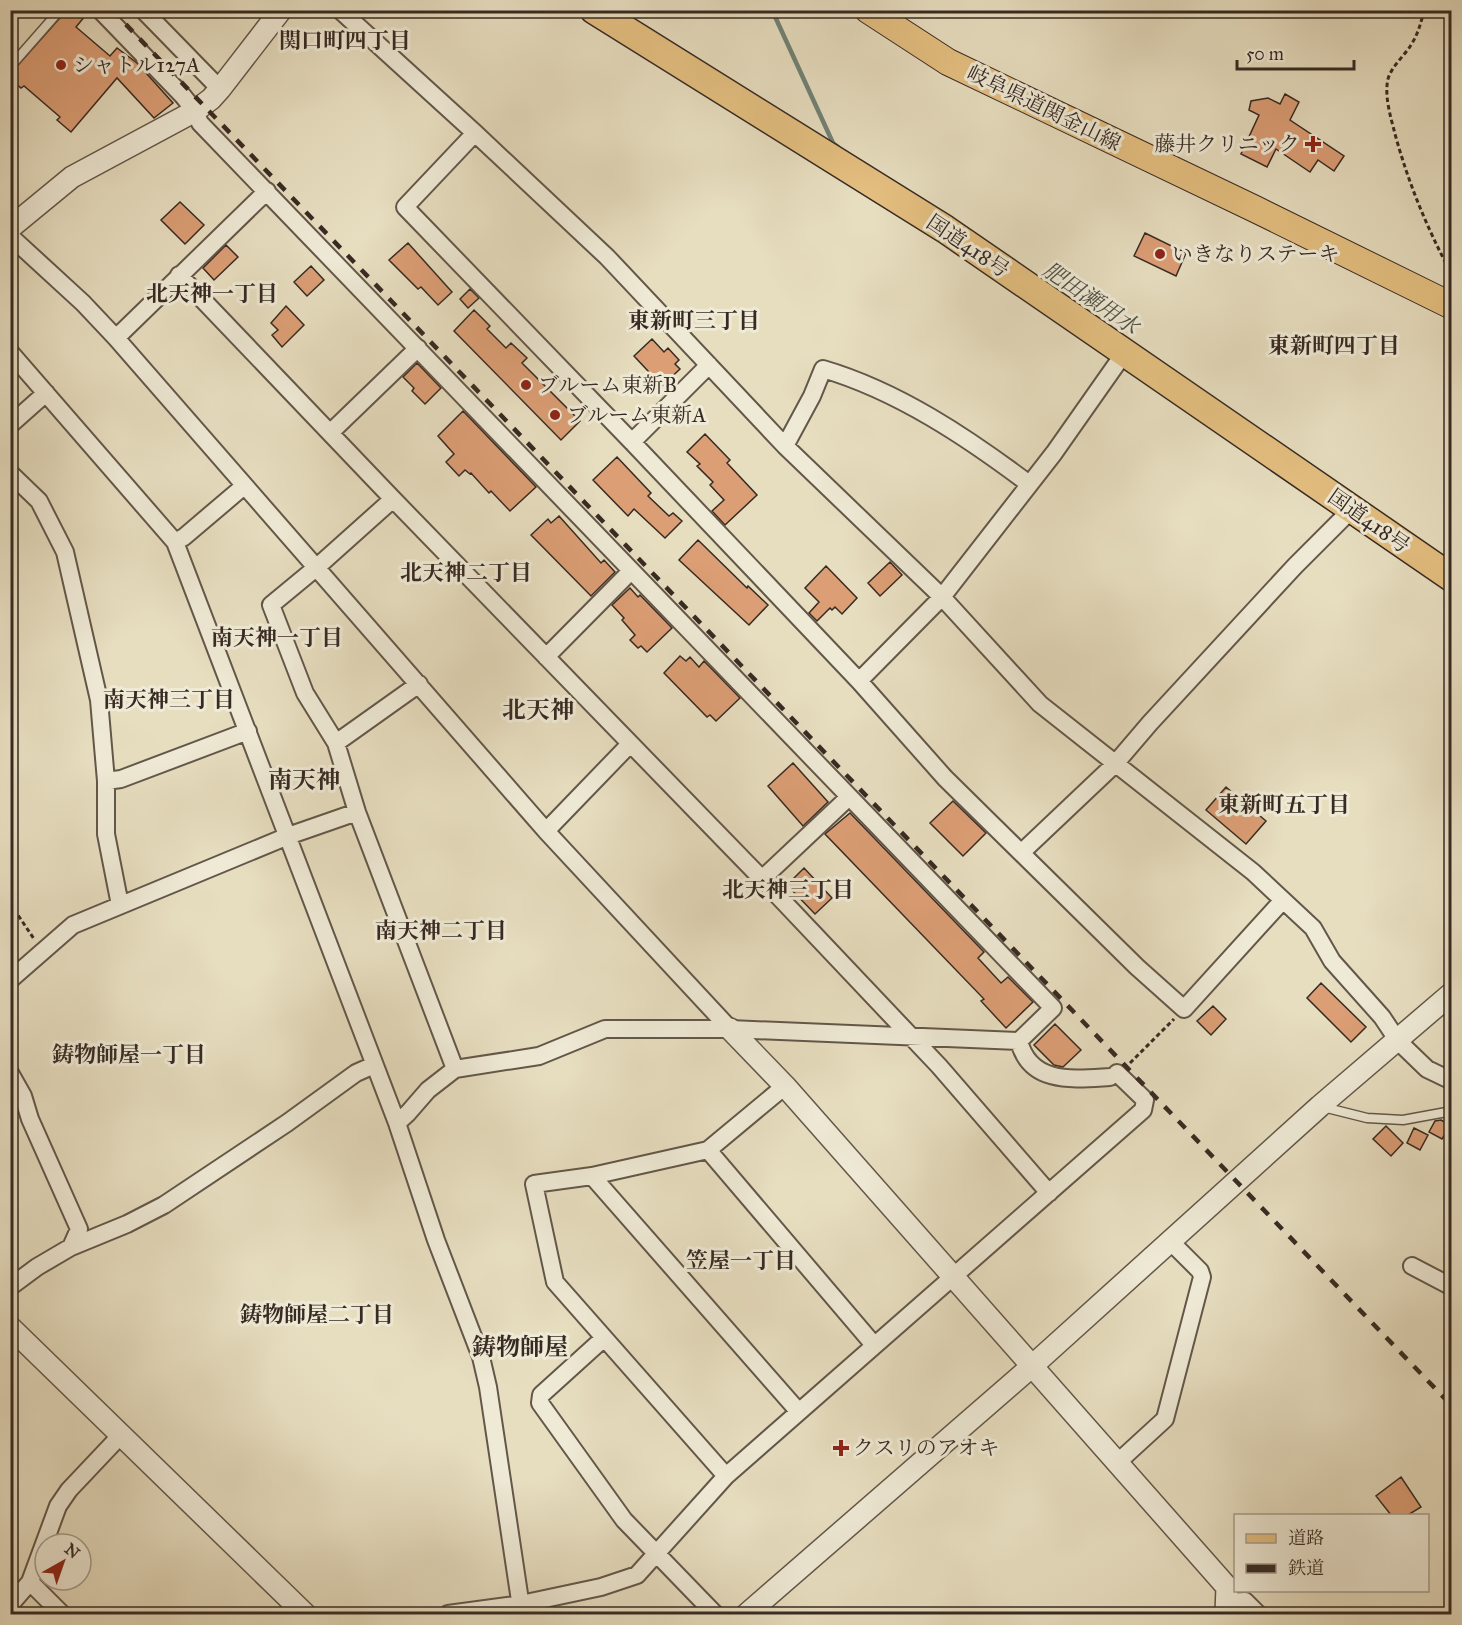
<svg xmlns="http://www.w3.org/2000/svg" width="1462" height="1625" viewBox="0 0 1462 1625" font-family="'IM FELL Great Primer','Noto Serif JP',serif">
<rect width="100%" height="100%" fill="#e7dec0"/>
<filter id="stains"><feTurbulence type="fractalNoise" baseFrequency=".00333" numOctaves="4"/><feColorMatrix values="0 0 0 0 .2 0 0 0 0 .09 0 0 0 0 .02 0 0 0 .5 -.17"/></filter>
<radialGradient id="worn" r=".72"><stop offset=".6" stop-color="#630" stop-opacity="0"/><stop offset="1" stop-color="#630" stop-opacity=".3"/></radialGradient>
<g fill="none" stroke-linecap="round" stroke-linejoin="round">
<path stroke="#718276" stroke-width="4.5" d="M 772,10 L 833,143 L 838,147"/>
</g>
<path fill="#dc9e75" stroke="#372a23" stroke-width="1.5" d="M 67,10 L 90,10 L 76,27 L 110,56 L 117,48 L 137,63 L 173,103 L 154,118 L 117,78 L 71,132 L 57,120 L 60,117 L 24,86 L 21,88 L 10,79 L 10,74 Z
M 1285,94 L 1299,102 L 1290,120 L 1344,156 L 1334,171 L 1318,160 L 1310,172 L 1276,149 L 1267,167 L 1241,154 L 1259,115 L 1249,110 L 1251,101 L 1268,98 L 1280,104 Z
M 180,202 L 204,225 L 185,244 L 161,220 Z
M 1145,233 L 1186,253 L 1176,276 L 1134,256 Z
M 408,243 L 452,292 L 438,305 L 421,287 L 418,289 L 389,260 Z
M 226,245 L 238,257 L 214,280 L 203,268 Z
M 311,266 L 324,280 L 307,296 L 294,282 Z
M 470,289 L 479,298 L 468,308 L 460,299 Z
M 286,306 L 304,325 L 282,347 L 272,335 L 278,330 L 271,323 Z
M 474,310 L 490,326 L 487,329 L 506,348 L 511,343 L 527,358 L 522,363 L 580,421 L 561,440 L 454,331 Z
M 652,339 L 664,352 L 668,348 L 679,360 L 675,364 L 680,369 L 662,386 L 634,356 Z
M 417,363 L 441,388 L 425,404 L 412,391 L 414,388 L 403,377 Z
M 463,411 L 536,487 L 510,511 L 491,491 L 489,493 L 471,473 L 470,474 L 465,470 L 459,476 L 446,462 L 454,454 L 438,436 Z
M 705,434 L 730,460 L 727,463 L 757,495 L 725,525 L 712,511 L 724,500 L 710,485 L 713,482 L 697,466 L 700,464 L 687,452 Z
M 617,457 L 651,493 L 648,496 L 669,516 L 673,513 L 682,521 L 665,538 L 634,509 L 628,516 L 593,480 Z
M 559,516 L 601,563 L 604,560 L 615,572 L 591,596 L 531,535 L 548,519 L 551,523 Z
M 698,540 L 747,588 L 748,586 L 768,605 L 749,625 L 679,560 Z
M 890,562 L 902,575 L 880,596 L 868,583 Z
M 826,566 L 857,598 L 842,614 L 835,607 L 832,610 L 830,608 L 817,621 L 809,613 L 819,602 L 805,588 Z
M 630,588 L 638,597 L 640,595 L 672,628 L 647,652 L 641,646 L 638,648 L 630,640 L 635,635 L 622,620 L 624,618 L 612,605 Z
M 680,656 L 686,661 L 690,657 L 699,667 L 704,661 L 740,698 L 716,721 L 710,715 L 707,717 L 664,673 Z
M 793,763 L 828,802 L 803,826 L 768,786 Z
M 1226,787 L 1266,821 L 1246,844 L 1206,810 Z
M 953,801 L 986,833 L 963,856 L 930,823 Z
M 850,813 L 984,952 L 978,958 L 1001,983 L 1008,977 L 1033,1002 L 1006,1028 L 981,1001 L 984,999 L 825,834 Z
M 804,868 L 832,898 L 815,914 L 787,885 Z
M 1321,983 L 1366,1027 L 1351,1042 L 1307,998 Z
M 1213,1006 L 1226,1019 L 1211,1035 L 1197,1021 Z
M 1055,1024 L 1081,1050 L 1063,1067 L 1054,1065 L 1034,1045 Z
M 1441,1120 L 1450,1125 L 1442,1139 L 1429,1132 L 1435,1121 Z
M 1386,1126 L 1403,1143 L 1391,1156 L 1373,1139 Z
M 1414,1128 L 1428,1135 L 1420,1150 L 1407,1143 Z
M 1401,1477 L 1421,1507 L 1408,1515 L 1391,1515 L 1376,1496 Z"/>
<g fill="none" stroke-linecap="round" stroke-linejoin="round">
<g stroke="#63574a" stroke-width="11">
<path id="service" d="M 10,67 L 60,10
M 1323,1107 L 1367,1118 L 1403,1120 L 1452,1111"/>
</g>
<g stroke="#63574a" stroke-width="20">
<path id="minor" d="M 100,10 L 183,96 L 195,111 L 200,123 L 1053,1008 L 1019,1041 L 730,1029 L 605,1029 L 539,1056 L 455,1069 L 428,1090 L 408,1113 L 397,1123
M 143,10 L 220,89
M 340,10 L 475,133 L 607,257 L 785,446 L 942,597 L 1040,704 L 1253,872 L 1313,928 L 1332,961 L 1382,1017 L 1398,1041 L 1427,1069 L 1452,1081
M 475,133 L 405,207 L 632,442 L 859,681 L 945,778 L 1137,967 L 1184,1009 L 1283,900
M 10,236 L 83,303 L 116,338 L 546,831 L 730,1029
M 179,275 L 393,499 L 762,879 L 939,1066 L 1049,1193
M 116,338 L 267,191
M 10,352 L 175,542 L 397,1123 L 436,1240 L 481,1357 L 488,1387 L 522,1614
M 10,425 L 46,393
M 331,432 L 418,348
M 632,442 L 709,365
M 785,446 L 812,396 L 823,369 C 898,391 968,438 1029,484
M 10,473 L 39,501 L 65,552 L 99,700 L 106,781 L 106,834 L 120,905
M 175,542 L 184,537 L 244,486
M 546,657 L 631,571
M 859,681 L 942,597 L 1054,453 L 1125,352
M 419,684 L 336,743 L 357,812 L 455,1069
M 336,743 L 305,693 L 271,605 L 317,567 L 393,499
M 106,781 L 121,779 L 248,731
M 546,831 L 630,744
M 1022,852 L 1115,764 L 1150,723 L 1295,566 L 1352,509
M 762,879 L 849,797
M 10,980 L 73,925 L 288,836 L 357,812
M 1019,1041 C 1030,1085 1074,1079 1110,1077
M 10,1073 L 23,1096 L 30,1119 L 79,1229 L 71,1247
M 708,1150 L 874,1345
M 592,1176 L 799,1412
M 1412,1266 L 1452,1287
M 10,1287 L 37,1267 L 71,1247 L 127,1224 L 164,1205 L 287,1123 L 356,1073 L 374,1065
M 604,1338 L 541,1395 L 540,1403 L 624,1520 L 715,1614
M 1117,1463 L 1165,1419 L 1202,1277 L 1200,1271 L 1171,1242
M 726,1476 L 555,1282 L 534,1184 L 592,1176 L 708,1150 L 785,1086
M 30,1582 L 62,1614
M 1227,1602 L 1245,1601 L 1258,1614
M 10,1605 L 30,1582 L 58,1506 L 69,1490 L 121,1435
M 448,1614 L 521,1604 L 601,1587 L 637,1575 L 726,1476 L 1143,1110 L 1145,1100 L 1117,1073"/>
</g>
<g stroke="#63574a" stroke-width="24">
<path id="tertiary" d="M 10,228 L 72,177 L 195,111 L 211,99 L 220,89 L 281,10
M 730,1029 L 785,1086 L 1227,1587 L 1226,1613 L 1225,1614
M 10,1327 L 305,1614
M 747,1614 L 1031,1367 L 1320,1106 L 1452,993"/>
</g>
<g stroke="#372a23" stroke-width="28">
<path id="primary" d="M 868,10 L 948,62 L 1255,209 L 1452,306"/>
</g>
<g stroke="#372a23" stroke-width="30">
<path id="trunk" d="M 594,10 L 945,229 L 1452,578"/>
</g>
<path stroke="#372a23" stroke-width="3" stroke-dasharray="4.5 3" stroke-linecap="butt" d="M 1424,10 C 1421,23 1418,34 1411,45 C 1405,55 1391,67 1388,79 C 1384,96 1391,118 1395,134 C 1409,185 1427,228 1452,275
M 10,903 L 34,939
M 1130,1063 L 1174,1019"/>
<use href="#service" stroke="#efead6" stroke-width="8"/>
<use href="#minor" stroke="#efead6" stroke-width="16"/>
<use href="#tertiary" stroke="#efead6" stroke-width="21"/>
<use href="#primary" stroke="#e4bf80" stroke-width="26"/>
<use href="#trunk" stroke="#e4bf80" stroke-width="27"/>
<path stroke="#372a23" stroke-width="4.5" stroke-dasharray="10 10" stroke-linecap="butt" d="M 112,10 L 1452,1406"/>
</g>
<g fill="#8f2418" stroke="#efead6" stroke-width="2">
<circle cx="61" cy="65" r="6"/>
<path d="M1310 135h6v6h6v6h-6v6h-6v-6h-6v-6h6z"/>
<circle cx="1160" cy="254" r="6"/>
<circle cx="526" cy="385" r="6"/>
<circle cx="555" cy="415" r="6"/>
<path d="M838 1439h6v6h6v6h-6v6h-6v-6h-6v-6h6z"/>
</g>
<g text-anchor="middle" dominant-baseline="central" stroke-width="6" stroke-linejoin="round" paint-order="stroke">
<g font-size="21" fill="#372a23" stroke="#efead6" text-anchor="start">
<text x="73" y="65">シャトル127A</text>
<text x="1300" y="144" text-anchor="end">藤井クリニック</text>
<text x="1172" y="254">いきなりステーキ</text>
<text x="538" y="385">ブルーム東新B</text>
<text x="567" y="415">ブルーム東新A</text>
<text x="853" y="1448">クスリのアオキ</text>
</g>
<g font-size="21" fill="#372a23" stroke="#efead6">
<text transform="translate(1044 108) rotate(26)">岐阜県道関金山線</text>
<text transform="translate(968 246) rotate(34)">国道418号</text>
<text transform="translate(1369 521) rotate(35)">国道418号</text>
</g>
<g font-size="22" font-weight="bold" fill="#372a23" stroke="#efead6">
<text x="345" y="40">関口町四丁目</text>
<text x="212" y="293">北天神一丁目</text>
<text x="694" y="320">東新町三丁目</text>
<text x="1334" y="345">東新町四丁目</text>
<text x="466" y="572">北天神二丁目</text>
<text x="277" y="637">南天神一丁目</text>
<text x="169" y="699">南天神三丁目</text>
<text x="1284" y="804">東新町五丁目</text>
<text x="788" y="889">北天神三丁目</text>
<text x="441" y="930">南天神二丁目</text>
<text x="129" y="1054">鋳物師屋一丁目</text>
<text x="741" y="1260">笠屋一丁目</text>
<text x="317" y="1314">鋳物師屋二丁目</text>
</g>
<g font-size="22" font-style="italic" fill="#4f4f46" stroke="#efead6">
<text transform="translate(1091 298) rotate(34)">肥田瀬用水</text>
</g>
<g font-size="24" font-weight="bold" fill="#372a23" stroke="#efead6">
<text x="538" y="710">北天神</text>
<text x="304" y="780">南天神</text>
<text x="520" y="1347">鋳物師屋</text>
</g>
</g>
<rect width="1462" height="1625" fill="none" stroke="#e7dec0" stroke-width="36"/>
<rect x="12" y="12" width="1438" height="1601" fill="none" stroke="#372a23" stroke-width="3"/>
<rect x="18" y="18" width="1426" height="1589" fill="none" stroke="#372a23" stroke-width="1.5"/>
<rect x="1234" y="1514" width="195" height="78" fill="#efead6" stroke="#a59d8e" stroke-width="1.5"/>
<rect x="1246" y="1534" width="30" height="9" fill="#e4bf80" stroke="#a59d8e" stroke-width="1.5"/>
<text x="1288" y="1544" font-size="18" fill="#372a23">道路</text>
<rect x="1246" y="1564" width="30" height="9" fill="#372a23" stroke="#a59d8e" stroke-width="1.5"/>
<text x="1288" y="1574" font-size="18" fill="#372a23">鉄道</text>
<g transform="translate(63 1562) rotate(40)"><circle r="28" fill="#efead6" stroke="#a59d8e" stroke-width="1.5"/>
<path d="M0-4.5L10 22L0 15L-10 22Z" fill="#8f2418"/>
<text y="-9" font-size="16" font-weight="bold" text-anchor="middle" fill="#372a23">N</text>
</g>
<path d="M1237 60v9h117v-9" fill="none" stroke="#372a23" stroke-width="3"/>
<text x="1246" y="60" font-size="18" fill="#372a23" stroke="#efead6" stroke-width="4.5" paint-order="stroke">50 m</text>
<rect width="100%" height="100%" filter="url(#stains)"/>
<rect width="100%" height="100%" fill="url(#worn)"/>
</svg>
